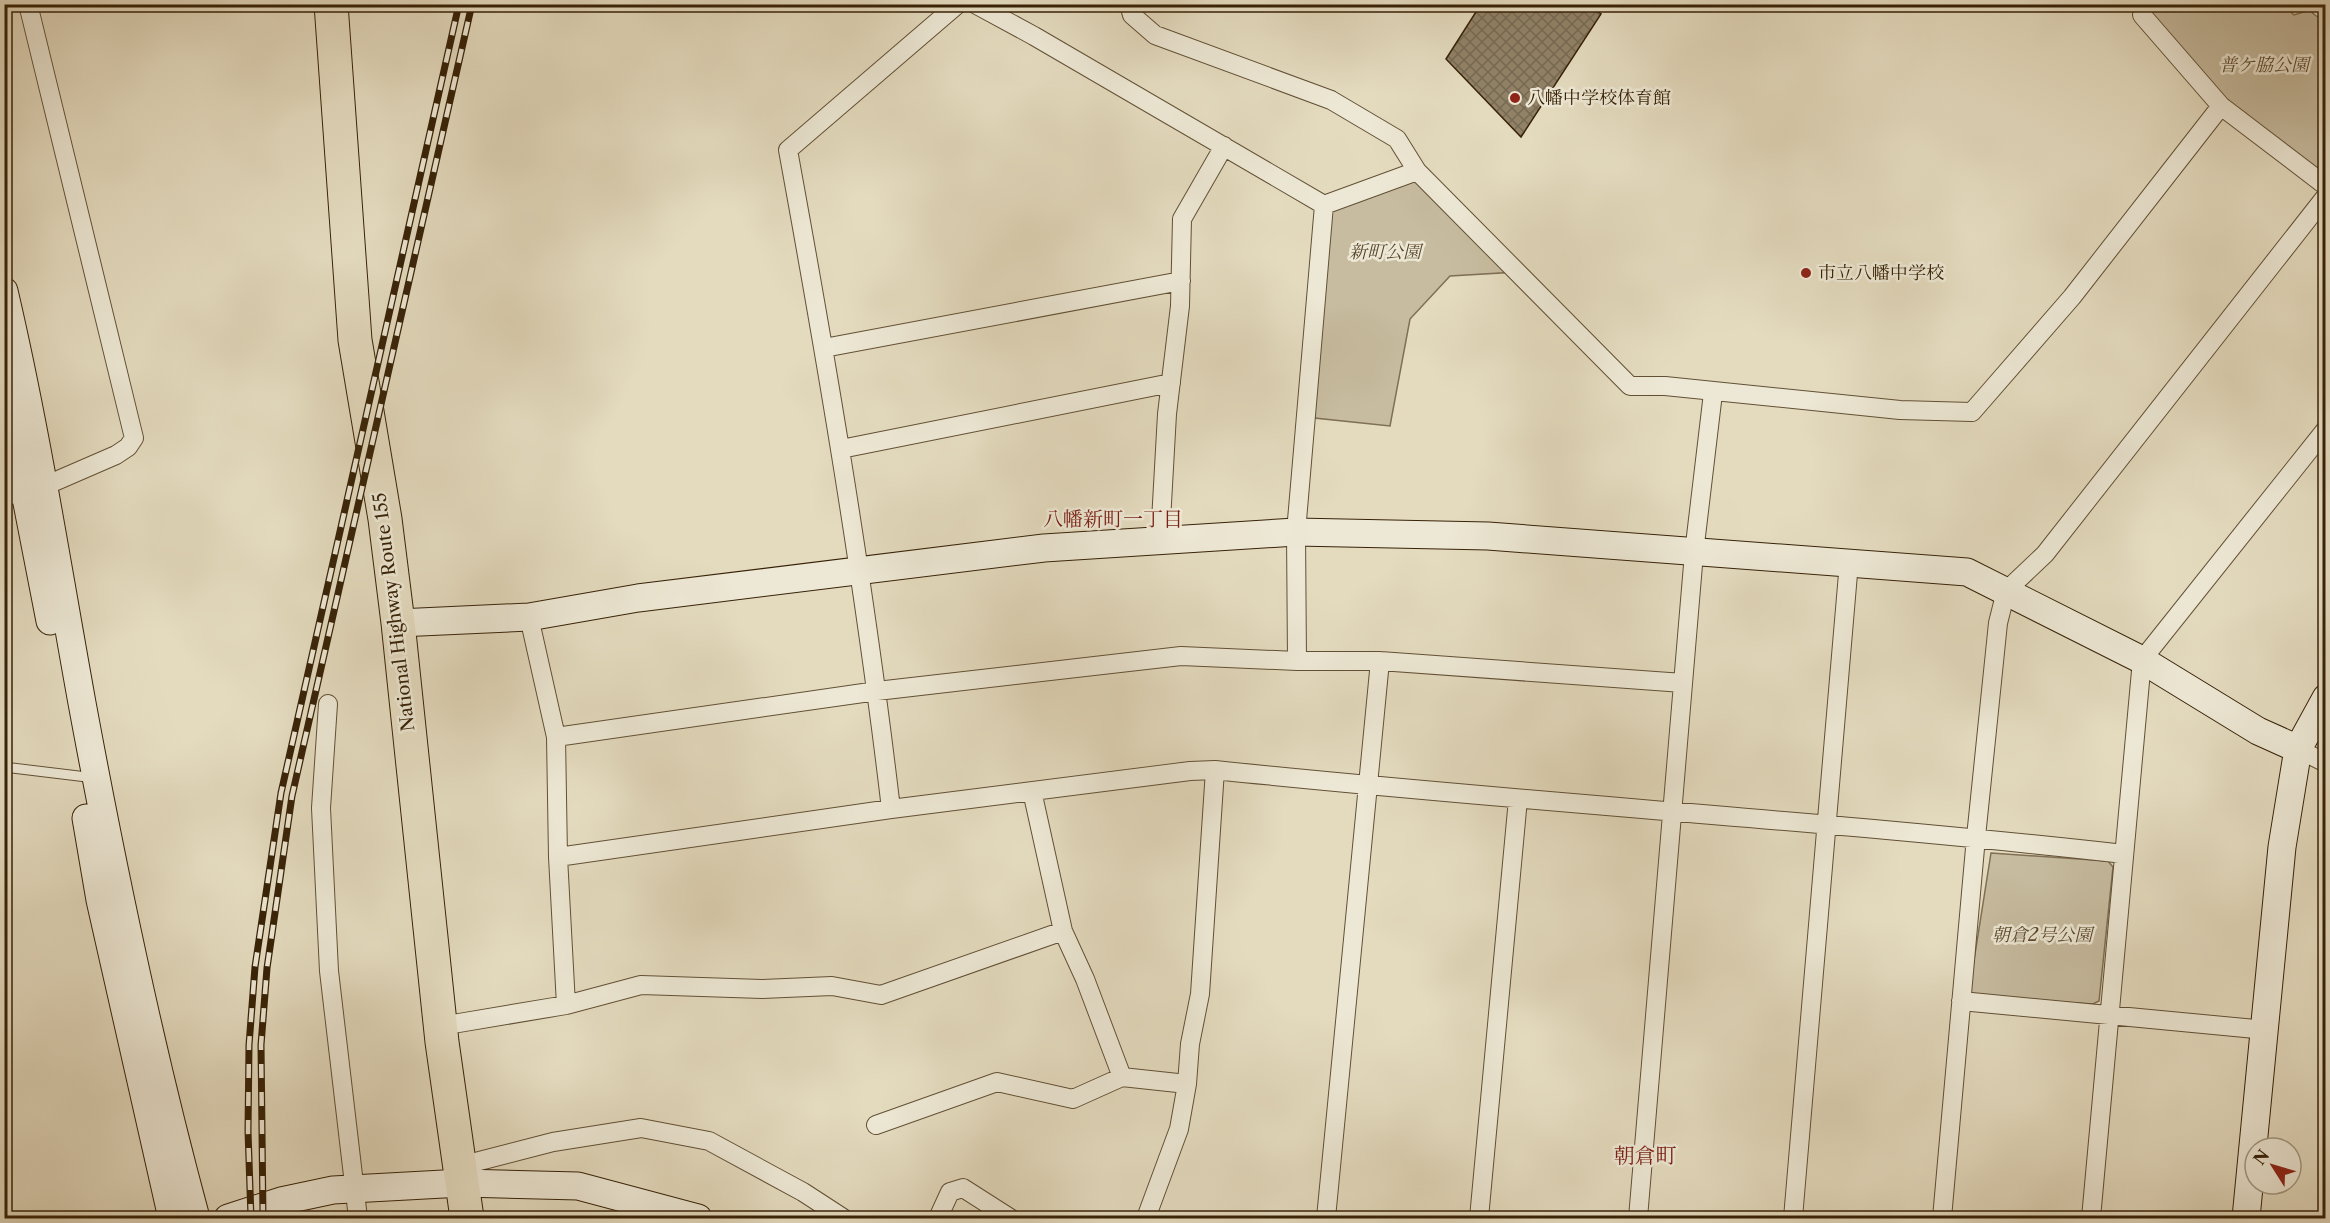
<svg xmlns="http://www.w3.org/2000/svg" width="2330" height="1223" viewBox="0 0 2330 1223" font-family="'Libre Caslon Text','Noto Serif JP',serif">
<defs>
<pattern id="building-cross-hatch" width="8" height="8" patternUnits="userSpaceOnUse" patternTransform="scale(1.5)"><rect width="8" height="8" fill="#918267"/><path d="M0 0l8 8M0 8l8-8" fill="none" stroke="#776a53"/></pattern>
</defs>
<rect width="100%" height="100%" fill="#e4dbbf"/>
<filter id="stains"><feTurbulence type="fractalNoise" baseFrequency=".00333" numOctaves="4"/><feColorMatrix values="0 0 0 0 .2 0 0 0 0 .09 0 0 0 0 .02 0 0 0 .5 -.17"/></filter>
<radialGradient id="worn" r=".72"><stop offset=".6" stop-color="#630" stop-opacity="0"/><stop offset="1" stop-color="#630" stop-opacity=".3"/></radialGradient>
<path fill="#c7bca0" stroke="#7f6f54" stroke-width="1.5" d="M 2154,4 L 2283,5 L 2294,15 L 2320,7 L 2325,11 L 2325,186 L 2221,106 L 2142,15 Z
M 1417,171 L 1517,272 L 1450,276 L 1410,319 L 1390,426 L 1305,417 L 1324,205 Z
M 1991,853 L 2108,861 L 2113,867 L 2099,1001 L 2093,1004 L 1978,997 L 1969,992 Z"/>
<path fill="url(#building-cross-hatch)" stroke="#372207" stroke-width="1.5" d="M 1481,4 L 1588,4 L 1601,14 L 1521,137 L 1446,59 Z"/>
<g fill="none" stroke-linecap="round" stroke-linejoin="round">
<g stroke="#625035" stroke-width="11">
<path id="lane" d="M 4,502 L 24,495
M 4,767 L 95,778"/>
</g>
<g stroke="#625035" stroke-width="20">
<path id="street" d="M 28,4 L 134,438 L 128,447 L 116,455 L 33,491
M 975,4 L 1034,36 L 1324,205
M 1129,4 L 1132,15 L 1155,35 L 1331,100 L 1397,139 L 1417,171
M 2320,7 L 2326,11
M 2142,15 L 2221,106 L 2326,186
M 1324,205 L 1417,171 L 1630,386 L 1665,386 L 1900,410 L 1972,412 L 2072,297 L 2221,106
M 824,348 L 1181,281
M 841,449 L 1171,383
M 1160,539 L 1167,414 L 1180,306 L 1182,219 L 1224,146
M 529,617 L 556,737 L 558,857 L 891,809 L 1190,771 L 1215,770 C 1518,802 1821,820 2124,854
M 1297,661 L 1296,532 L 1324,205
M 328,704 L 321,808 L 329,971 L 358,1218
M 556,737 L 877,691 L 1181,656 L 1297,661 L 1380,661 L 1683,683
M 2298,749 L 2326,763
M 1032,791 L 1063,931 L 1085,979 L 1122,1077 L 1187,1084
M 891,809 C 865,588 828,369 788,150 L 958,4
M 558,857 L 566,1005
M 1961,1001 L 2266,1030
M 441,1026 L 566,1005 L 641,985 L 762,989 L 832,986 L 881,995 L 1063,931
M 876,1125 L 997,1082 L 1073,1099 L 1122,1077
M 460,1166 L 553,1142 L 641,1128 L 709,1141 L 803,1192 L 843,1218
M 938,1218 L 950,1192 L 963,1188 L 1010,1218
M 1146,1218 L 1179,1129 L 1187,1084 L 1190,1044 L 1200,994 L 1215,770
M 1326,1218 L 1380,661
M 1479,1218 L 1518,799
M 1638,1218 L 1694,553 L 1713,393
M 1793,1218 L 1849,562
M 1942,1218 L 1976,837 L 1998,623 L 2006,591 L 2045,554 L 2326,196
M 2091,1218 L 2142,660 L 2326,429"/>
</g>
<g stroke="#372207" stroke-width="29">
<path id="secondary" d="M 4,291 C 36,428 57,565 82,703 C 114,876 150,1049 196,1218
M 4,385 L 50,621
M 398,623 L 529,617 L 638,598 L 1044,548 L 1296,532 L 1488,536 L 1967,572 L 2142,660 L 2258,731 L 2298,749
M 86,818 L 100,900 L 172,1218
M 228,1218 L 281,1201 L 333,1190 L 462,1183 L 578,1186 L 698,1218
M 2246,1218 L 2282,847 L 2298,749 L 2326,698"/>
</g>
<g stroke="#372207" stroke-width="35">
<path id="highway" d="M 331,4 L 355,340 L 385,519 L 398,623 L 442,1042 L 467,1218"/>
</g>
<use href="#lane" stroke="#ede8d5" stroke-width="9"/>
<use href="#street" stroke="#ede8d5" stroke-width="18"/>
<use href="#secondary" stroke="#ede8d5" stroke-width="27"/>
<use href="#highway" stroke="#e4dbbf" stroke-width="33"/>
<g stroke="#372207" stroke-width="7">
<path id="rail" d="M 251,1218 L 248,1131 L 249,1045 L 255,967 L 281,793 L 459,4
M 263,1218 L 261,1045 L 267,968 L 292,796 L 472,4"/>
</g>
<use href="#rail" stroke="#ede8d5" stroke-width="4.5" stroke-dasharray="14" stroke-linecap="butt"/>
</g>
<g fill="#8f2418" stroke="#ede8d5" stroke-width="2">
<circle cx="1515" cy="98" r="6"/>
<circle cx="1806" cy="273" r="6"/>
</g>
<g text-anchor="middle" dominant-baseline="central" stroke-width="5" stroke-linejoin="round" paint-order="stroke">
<g font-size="18" font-style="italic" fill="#5b482d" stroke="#ede8d5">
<text x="2264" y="65">普ケ脇公園</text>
<text x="1385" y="252">新町公園</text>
<text x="2042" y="935">朝倉2号公園</text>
</g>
<g font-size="18" fill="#372207" stroke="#ede8d5" text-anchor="start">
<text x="1527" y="98">八幡中学校体育館</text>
<text x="1818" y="273">市立八幡中学校</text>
</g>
<g font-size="18" fill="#372207" stroke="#ede8d5">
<text transform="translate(394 612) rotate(-97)">National Highway Route 155</text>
</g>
<g font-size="20" fill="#7a1f14" stroke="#ede8d5">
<text x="1113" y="519">八幡新町一丁目</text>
</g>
<g font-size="21" fill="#7a1f14" stroke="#ede8d5">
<text x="1645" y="1155">朝倉町</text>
</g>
</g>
<rect width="2330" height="1223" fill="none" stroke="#e4dbbf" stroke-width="24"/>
<rect x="6" y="6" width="2318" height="1211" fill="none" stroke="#372207" stroke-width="3"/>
<rect x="12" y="12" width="2306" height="1199" fill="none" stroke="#372207" stroke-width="1.5"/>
<g transform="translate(2273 1166) rotate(307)"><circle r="28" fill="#ede8d5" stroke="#a49983" stroke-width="1.5"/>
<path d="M0-4.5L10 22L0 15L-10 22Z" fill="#8f2418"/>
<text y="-9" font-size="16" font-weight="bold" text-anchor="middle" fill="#372207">N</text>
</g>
<rect width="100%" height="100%" filter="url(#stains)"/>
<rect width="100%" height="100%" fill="url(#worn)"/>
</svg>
